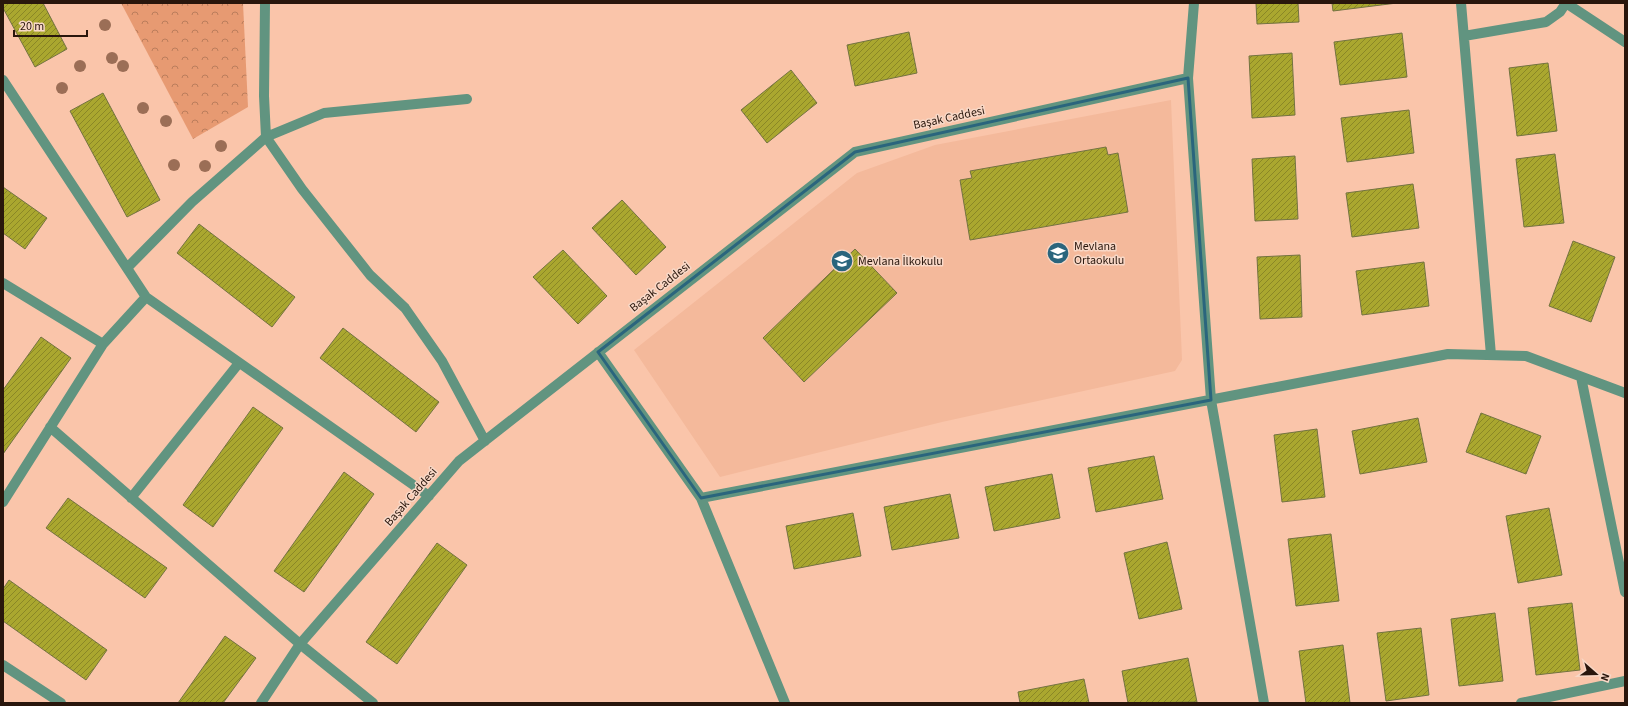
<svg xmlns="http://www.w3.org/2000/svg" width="1628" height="706" viewBox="0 0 1628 706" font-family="'Source Sans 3',sans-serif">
<defs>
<pattern id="forest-crowns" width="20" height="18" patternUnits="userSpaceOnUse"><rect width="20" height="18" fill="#e79a72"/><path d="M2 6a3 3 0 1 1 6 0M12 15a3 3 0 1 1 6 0" fill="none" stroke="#bb7d5c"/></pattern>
<pattern id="building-hatch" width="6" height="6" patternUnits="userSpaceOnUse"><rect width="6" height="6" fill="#aaa72f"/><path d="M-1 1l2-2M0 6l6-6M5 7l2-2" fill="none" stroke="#8a8726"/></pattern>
</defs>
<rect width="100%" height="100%" fill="#fac5aa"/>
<path fill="#f4b99b" d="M 1171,100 L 1182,360 L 1175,371 L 942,422 L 720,477 L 634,350 L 857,173 L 935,145 Z"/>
<path fill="url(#forest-crowns)" d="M 121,3 L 243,3 L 248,107 L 193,139 Z"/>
<path fill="url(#building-hatch)" stroke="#737341" d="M 3,3 L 43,3 L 67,49 L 35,67 L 3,8 Z
M 1256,3 L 1298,3 L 1299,22 L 1257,24 Z
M 1332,3 L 1397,3 L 1333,11 Z
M 909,32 L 917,73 L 855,86 L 847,45 Z
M 1402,33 L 1407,77 L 1340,85 L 1334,42 Z
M 1292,53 L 1295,115 L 1252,118 L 1249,56 Z
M 1548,63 L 1557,131 L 1517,136 L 1509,68 Z
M 791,70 L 817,103 L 767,143 L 741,110 Z
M 103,93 L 160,200 L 127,217 L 70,111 Z
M 1409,110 L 1414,153 L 1347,162 L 1341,118 Z
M 1106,147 L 1108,155 L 1118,153 L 1128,212 L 970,240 L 960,180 L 972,178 L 970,171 Z
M 1555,154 L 1564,223 L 1524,227 L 1516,159 Z
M 1295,156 L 1298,219 L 1255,221 L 1252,159 Z
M 1413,184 L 1419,228 L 1352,237 L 1346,193 Z
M 3,187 L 47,218 L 25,249 L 3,233 Z
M 622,200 L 666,247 L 636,275 L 592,228 Z
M 199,224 L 295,297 L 272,327 L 177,253 Z
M 1573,241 L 1615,257 L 1591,322 L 1549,306 Z
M 855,249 L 897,293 L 804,382 L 763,338 Z
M 563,250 L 607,296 L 578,324 L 533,277 Z
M 1300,255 L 1302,317 L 1260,319 L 1257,257 Z
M 1424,262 L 1429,306 L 1362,315 L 1356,271 Z
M 343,328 L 439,402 L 416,432 L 320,358 Z
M 41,337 L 71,358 L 3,454 L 3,390 Z
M 253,407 L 283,428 L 213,527 L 183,505 Z
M 1481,413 L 1541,436 L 1526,474 L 1466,452 Z
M 1418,418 L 1427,462 L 1360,474 L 1352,431 Z
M 1317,429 L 1325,497 L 1282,502 L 1274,435 Z
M 1154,456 L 1163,499 L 1096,512 L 1088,468 Z
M 344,472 L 374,494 L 304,592 L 274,571 Z
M 1052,474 L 1060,518 L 994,531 L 985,487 Z
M 950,494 L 959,538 L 892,550 L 884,507 Z
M 68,498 L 167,568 L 145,598 L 46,528 Z
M 1549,508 L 1562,575 L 1518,583 L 1506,516 Z
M 853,513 L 861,556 L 794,569 L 786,526 Z
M 1331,534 L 1339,601 L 1296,606 L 1288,539 Z
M 1167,542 L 1182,609 L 1139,619 L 1124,553 Z
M 437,543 L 467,565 L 397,664 L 366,642 Z
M 9,580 L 107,650 L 86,680 L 3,621 L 3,589 Z
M 1572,603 L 1580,670 L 1536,675 L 1528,608 Z
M 1495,613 L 1503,681 L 1459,686 L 1451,619 Z
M 1421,628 L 1429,695 L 1386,701 L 1377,633 Z
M 225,636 L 256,658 L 223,703 L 178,703 Z
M 1343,645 L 1350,703 L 1306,703 L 1299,651 Z
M 1188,658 L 1197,702 L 1128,703 L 1122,671 Z
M 1084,679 L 1089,703 L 1020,703 L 1018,692 Z"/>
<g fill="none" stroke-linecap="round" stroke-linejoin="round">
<path stroke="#619480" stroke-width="10" d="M 265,3 L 264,96 L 266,137 L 302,189 L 370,275 L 405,308 L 442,361 L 485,441
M 1194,3 L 1188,78 L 1211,400 L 1264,703
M 1461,3 L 1491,355
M 1566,3 L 1625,42
M 1464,36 L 1546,22 L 1560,12 L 1566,3
M 3,80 L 146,297 L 429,496
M 127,268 L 192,202 L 266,137 L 324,113 L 467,99
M 3,283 L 103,344
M 598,352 L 701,498 L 785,703
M 1581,377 L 1625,592
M 50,427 L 300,644 L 373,703
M 131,498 L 239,363
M 701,498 L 1448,354 L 1526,356 L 1625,393
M 3,502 L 103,344 L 146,297
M 3,665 L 61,703
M 261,703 L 300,644 L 459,461 L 855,152 L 1188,78
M 1521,703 L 1625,681"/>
</g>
<g fill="#9b6e56">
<circle cx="105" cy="25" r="6"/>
<circle cx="112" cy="58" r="6"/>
<circle cx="80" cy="66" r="6"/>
<circle cx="123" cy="66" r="6"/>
<circle cx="62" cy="88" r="6"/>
<circle cx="143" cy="108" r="6"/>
<circle cx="166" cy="121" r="6"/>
<circle cx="221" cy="146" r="6"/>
<circle cx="174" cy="165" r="6"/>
<circle cx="205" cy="166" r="6"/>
</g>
<path fill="none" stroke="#2a657d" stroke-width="3" stroke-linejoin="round" d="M 1188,78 L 1211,400 L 701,498 L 598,352 L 855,152 Z"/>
<defs>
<g id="school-disc" transform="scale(1.15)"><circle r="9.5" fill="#2a657d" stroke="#f8d8c7"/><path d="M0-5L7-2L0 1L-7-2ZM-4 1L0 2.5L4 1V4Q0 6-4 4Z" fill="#fff"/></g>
</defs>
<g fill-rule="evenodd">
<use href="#school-disc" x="1058" y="253"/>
<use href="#school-disc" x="842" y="261"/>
</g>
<g text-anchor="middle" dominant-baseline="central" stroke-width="3" stroke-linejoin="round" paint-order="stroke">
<g font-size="12" fill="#29160c" stroke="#f8d8c7">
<text transform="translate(949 118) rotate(-12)">Başak Caddesi</text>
<text transform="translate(660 287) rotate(-38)">Başak Caddesi</text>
<text transform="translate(411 497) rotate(-49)">Başak Caddesi</text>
</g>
<g font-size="12" fill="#29160c" stroke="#f8d8c7" text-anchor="start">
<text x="1074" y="246">Mevlana<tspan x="1074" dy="14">Ortaokulu</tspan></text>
<text x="858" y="261">Mevlana İlkokulu</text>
</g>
</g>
<rect width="1628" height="706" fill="none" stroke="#29160c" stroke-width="8"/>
<g transform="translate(1596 674) rotate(110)" stroke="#f8d8c7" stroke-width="3" paint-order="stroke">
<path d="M0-3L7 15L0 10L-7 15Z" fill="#29160c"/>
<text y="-6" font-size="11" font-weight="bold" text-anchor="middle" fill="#29160c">N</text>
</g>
<path d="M14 30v6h73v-6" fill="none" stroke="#29160c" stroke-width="2"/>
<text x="20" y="30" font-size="12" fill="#29160c" stroke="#f8d8c7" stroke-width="3" paint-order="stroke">20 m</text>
</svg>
